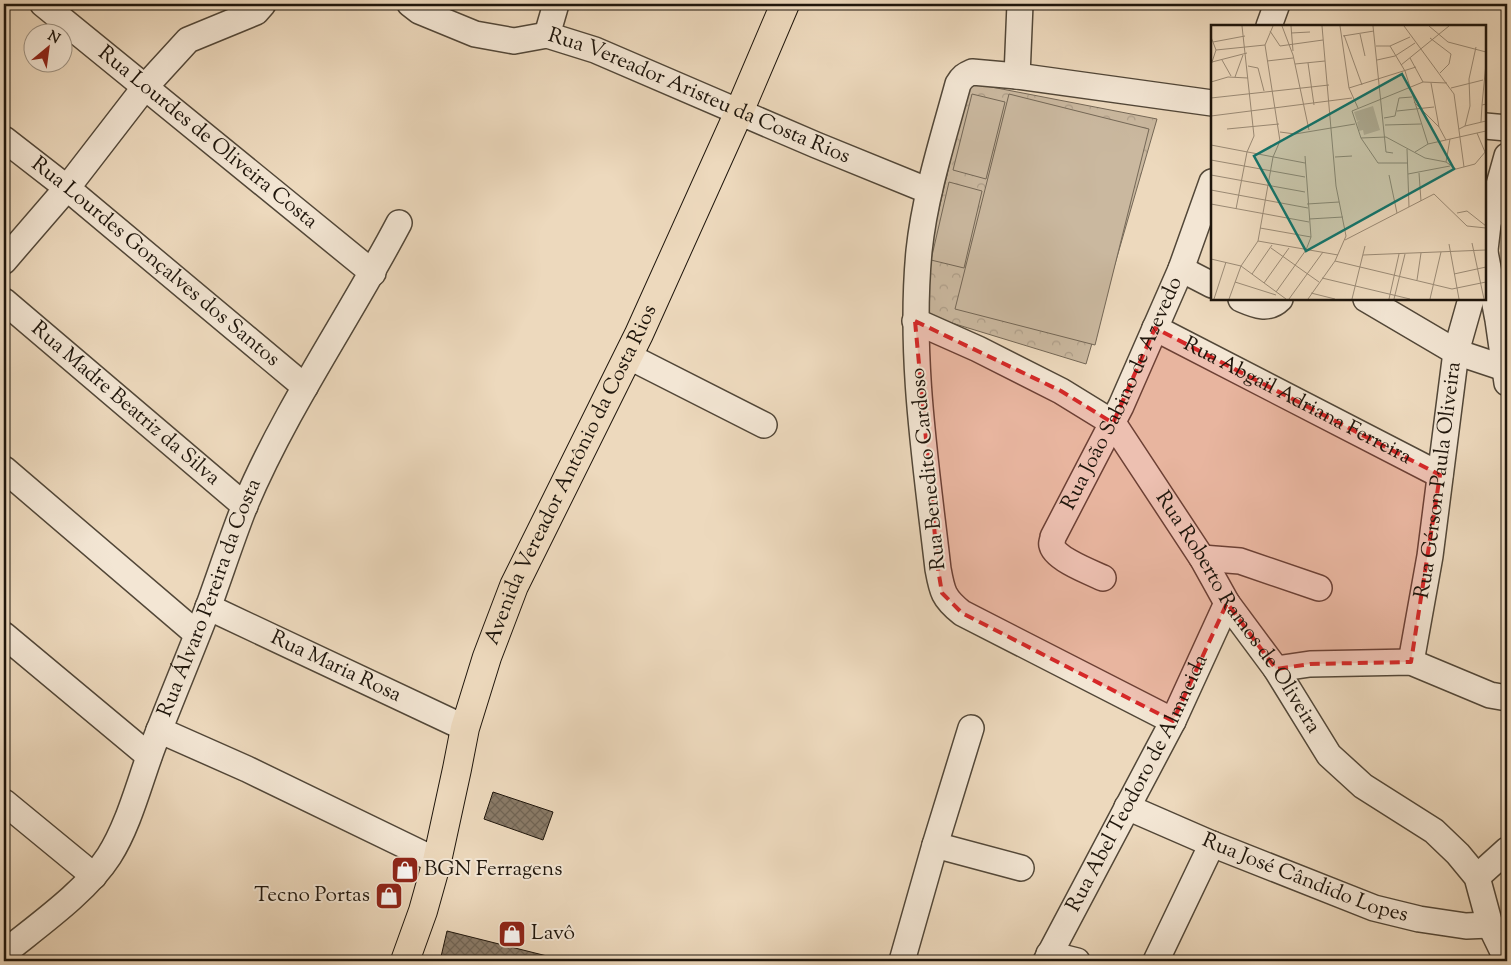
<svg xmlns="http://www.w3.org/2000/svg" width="1511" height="965" viewBox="0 0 1511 965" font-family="'Sorts Mill Goudy',serif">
<defs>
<pattern id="forest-crowns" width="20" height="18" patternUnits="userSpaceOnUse" patternTransform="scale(1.25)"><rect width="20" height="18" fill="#cab89f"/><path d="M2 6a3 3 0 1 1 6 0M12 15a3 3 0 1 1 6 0" fill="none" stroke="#ad9d88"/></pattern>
<pattern id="building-cross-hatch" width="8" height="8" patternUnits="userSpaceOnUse" patternTransform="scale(1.25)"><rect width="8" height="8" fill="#8a7b68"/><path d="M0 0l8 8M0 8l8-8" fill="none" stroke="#706454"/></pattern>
</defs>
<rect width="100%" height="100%" fill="#edd9bd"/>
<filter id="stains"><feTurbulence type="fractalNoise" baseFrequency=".004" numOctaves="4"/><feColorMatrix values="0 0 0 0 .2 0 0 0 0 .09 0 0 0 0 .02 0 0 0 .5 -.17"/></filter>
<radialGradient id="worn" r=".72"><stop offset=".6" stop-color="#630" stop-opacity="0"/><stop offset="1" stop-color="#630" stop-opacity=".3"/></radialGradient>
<path fill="url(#forest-crowns)" stroke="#746756" d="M 976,84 L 1157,119 L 1086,364 L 929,316 L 929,252 L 967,89 Z"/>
<path fill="#cab89f" stroke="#746756" d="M 972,94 L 1005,102 L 986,179 L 953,170 Z
M 1009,94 L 1149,129 L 1095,345 L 955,309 Z
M 949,182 L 982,191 L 964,268 L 931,260 Z"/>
<path fill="url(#building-cross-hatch)" stroke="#1f160c" d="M 493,792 L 553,812 L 543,840 L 484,819 Z
M 447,931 L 547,956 L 546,961 L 440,961 Z"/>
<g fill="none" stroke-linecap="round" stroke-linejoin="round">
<g stroke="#524738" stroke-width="28">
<g id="minor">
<path id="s1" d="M 43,4 L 373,273"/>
<path id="s2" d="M 410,4 L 419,11 L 475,34 L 514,41 L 547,35 L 595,50 L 816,145 L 929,191"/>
<path d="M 1269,26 L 1277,4"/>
<path d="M 547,35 L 556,4"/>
<path d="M 1017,76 L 1020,4"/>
<path d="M 1485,126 L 1507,128"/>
<path id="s3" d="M 4,139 L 67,188 L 305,387"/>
<path d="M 1485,250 L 1488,224 L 1507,156"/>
<path d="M 1485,252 L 1498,320 L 1507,383"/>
<path d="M 4,261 L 67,188 L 145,87 L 188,40 L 256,12 L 263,4"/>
<path d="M 1181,269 L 1212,285"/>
<path d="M 1241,299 C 1255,305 1268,311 1280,299"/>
<path d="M 1366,299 L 1456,352 L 1507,369"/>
<path id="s4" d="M 4,301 L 245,506"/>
<path id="s5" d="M 915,321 L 978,349 L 1061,391 L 1113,423 L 1202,558 L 1227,603 L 1276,669 L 1329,755 L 1363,786 L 1434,831 L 1458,854 L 1477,877 L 1490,925 L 1507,960"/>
<path id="s6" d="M 1155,328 L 1440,475"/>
<path d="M 628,356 L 764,425"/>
<path d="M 4,469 L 197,634"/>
<path d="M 1202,558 L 1240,561 L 1319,588"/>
<path id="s7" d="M 1103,578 C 1092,573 1053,558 1052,545 C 1051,544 1053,539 1053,537 L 1121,406 L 1181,269 L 1212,182"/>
<path id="s8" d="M 208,607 L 465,728"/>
<path d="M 4,635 L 149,756"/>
<path id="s9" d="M 1411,662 L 1430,556 L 1456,352 L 1471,299"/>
<path d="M 1276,669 L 1310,664 L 1411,662 L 1490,695 L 1507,698"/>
<path d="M 1173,721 L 962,613 C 943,598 942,591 938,569 C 926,464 909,357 919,251 C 925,194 943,139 958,84 C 962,77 965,75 972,72 L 1017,76 L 1212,103"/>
<path d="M 159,730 L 247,769 L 437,861"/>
<path d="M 4,802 L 94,876"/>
<path id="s10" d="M 1127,807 L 1212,844 L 1374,908 L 1419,919 L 1466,926 L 1490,925"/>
<path d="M 935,845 L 1021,868"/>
<path d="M 1477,877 L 1507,850"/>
<path id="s11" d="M 4,953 C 37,926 86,892 109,856 C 129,825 140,780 153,746 C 171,699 191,652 209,605 C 221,572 232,538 245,505 C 287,406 349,318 399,223"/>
<path d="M 1049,954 L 1077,961"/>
<path d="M 902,961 L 935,845 L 971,728"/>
<path id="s12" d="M 1046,961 L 1173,721 L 1227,603"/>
<path d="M 1156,961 L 1212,844"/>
</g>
</g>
<g stroke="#1f160c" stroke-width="30">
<g id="major">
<path id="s13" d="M 405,961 L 423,911 L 437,861 L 457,769 L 465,728 L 487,657 L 514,586 L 639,334 L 739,112 L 785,4"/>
</g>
</g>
<use href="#minor" stroke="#f3e6d4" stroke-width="25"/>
<use href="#major" stroke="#edd9bd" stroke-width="28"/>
</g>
<path fill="#d62828" fill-opacity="0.2" stroke="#d62828" stroke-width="4" stroke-dasharray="10 6" stroke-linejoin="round" d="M 915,321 L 1061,391 L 1113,423 L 1155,328 L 1440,475 L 1411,662 L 1310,664 L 1276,669 L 1227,603 L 1173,721 L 962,613 L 942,593 L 938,569 Z"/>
<defs>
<g id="shop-square" transform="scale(1.4375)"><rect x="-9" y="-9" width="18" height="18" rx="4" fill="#8f2418" stroke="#f3e6d4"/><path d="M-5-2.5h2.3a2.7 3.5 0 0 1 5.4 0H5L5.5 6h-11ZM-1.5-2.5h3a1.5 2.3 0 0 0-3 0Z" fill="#fff"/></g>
</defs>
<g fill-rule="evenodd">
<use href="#shop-square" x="405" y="870"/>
<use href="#shop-square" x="389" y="896"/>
<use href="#shop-square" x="512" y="934"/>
</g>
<g text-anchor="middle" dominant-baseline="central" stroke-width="4" stroke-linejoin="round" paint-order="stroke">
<g font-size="21" fill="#1f160c" stroke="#f3e6d4">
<text stroke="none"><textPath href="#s2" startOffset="309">Rua Vereador Aristeu da Costa Rios</textPath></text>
<text stroke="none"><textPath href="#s1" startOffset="212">Rua Lourdes de Oliveira Costa</textPath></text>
<text stroke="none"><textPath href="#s3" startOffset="195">Rua Lourdes Gonçalves dos Santos</textPath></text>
<text stroke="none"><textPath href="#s7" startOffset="230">Rua João Sabino de Azevedo</textPath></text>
<text stroke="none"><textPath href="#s6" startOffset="160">Rua Abgail Adriana Ferreira</textPath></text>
<text stroke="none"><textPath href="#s4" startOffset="159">Rua Madre Beatriz da Silva</textPath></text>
<text transform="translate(929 469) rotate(-96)">Rua Benedito Cardoso</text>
<text stroke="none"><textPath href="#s13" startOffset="516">Avenida Vereador Antônio da Costa Rios</textPath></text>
<text stroke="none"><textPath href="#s9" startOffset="184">Rua Gérson Paula Oliveira</textPath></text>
<text stroke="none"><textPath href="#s11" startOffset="421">Rua Álvaro Pereira da Costa</textPath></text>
<text stroke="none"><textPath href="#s5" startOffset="450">Rua Roberto Ramos de Oliveira</textPath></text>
<text stroke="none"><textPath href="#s8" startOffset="141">Rua Maria Rosa</textPath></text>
<text stroke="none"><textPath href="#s12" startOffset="200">Rua Abel Teodoro de Almneida</textPath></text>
<text stroke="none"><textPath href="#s10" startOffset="192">Rua José Cândido Lopes</textPath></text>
</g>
<g font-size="21" fill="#1f160c" stroke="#f3e6d4" text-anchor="start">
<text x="424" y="870">BGN Ferragens</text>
<text x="370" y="896" text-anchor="end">Tecno Portas</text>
<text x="531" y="934">Lavô</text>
</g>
</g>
<g transform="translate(1211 25)">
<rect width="275" height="275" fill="#edd9bd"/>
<path d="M 162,81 L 169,105 L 153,110 L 152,105 L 148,106 L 146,97 L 149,95 L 146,96 L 143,87 Z" fill="#cab89f"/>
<path fill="none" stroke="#9b8b76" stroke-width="1" d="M 71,1 L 82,30 L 98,105M 80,1 L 82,26M 129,1 L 138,63 L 147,83M 162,1 L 175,127 L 182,128M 193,1 L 243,69 L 253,142M 218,1 L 237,17 L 275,27M 59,6 L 69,21 L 112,15M 80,8 L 99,7M 149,9 L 154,31M 133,10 L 151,60M 132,11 L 163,6M 0,12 L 5,25 L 0,40M 219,13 L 240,29 L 238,39 L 229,48M 2,17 L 34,11M 165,21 L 179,21 L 199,12M 179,21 L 194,46 L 217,119M 5,25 L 54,20M 199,33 L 212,57 L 236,58M 11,35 L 20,51M 166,35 L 184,31 L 204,18M 56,36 L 82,33M 1,37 L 36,28M 97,38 L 103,80M 84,39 L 114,36M 190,40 L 238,1M 37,41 L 47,43 L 53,66M 24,52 L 32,30M 0,57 L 17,52 L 37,53M 220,58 L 228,102 L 235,115M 138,63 L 205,42M 240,63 L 272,55M 0,73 L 118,60M 203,77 L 228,102M 271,80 L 275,38M 186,86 L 223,82M 0,91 L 141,73M 173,93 L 184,91 L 188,73 L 201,72M 270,97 L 271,80 L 275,79M 174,100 L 210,99M 254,101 L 275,96M 16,104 L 68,99M 248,104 L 254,101 L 259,81 L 258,54 L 265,22M 69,107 L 84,109 L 144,99M 266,108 L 274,127M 150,113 L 175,112 L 214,133 L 235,137 L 245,144 L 264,139 L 275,126M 0,120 L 94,138M 196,124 L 198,182M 204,127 L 217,119 L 275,106M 124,132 L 141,131M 0,135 L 94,152M 235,137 L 239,114M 197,138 L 167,138 L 150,113 L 141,86 L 212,57M 208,148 L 210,176M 197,149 L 239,141M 0,150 L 94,167M 178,150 L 186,188M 0,165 L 97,183M 0,179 L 98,197M 96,179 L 128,177M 25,184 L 36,127 L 43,111 L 31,1M 246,188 L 256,186 L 275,201M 98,194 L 132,192M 49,203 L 100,212M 134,215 L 223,169 L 256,201 L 275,203M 47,216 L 127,230M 261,218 L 273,274M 238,219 L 248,274M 60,223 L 108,257M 152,230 L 275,225M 0,234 L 30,241 L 75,274M 124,236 L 241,264 L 275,257M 41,249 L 61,220M 243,249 L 275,242M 111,253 L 199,274M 206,255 L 210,228M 24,257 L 65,270M 53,258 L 78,223M 65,267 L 95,225 L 100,212 L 94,131M 100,268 L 124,274M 3,274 L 15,237M 18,274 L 30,241 L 47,216 L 62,132 L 69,116 L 54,20 L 62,1M 78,274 L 112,227M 97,274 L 124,236 L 135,211 L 125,161 L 111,1M 141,274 L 154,221M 178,274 L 188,229M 183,274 L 194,229M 219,274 L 230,227"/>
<path fill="#0f766e" fill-opacity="0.15" stroke="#0f766e" stroke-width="2.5" d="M 191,49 L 243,144 L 95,226 L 43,131 Z"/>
<rect width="275" height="275" fill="none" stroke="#1f160c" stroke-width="2.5"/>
</g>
<rect width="1511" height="965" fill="none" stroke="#edd9bd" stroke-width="20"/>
<rect x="5" y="5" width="1501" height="955" fill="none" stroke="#1f160c" stroke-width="2.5"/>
<rect x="10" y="10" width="1491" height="945" fill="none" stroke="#1f160c"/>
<g transform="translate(48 48) rotate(29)"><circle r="24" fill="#f3e6d4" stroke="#9e9384"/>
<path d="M0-4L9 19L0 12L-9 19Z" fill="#8f2418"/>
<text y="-8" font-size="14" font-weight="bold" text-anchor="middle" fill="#1f160c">N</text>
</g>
<rect width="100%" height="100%" filter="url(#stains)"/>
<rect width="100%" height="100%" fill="url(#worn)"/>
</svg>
